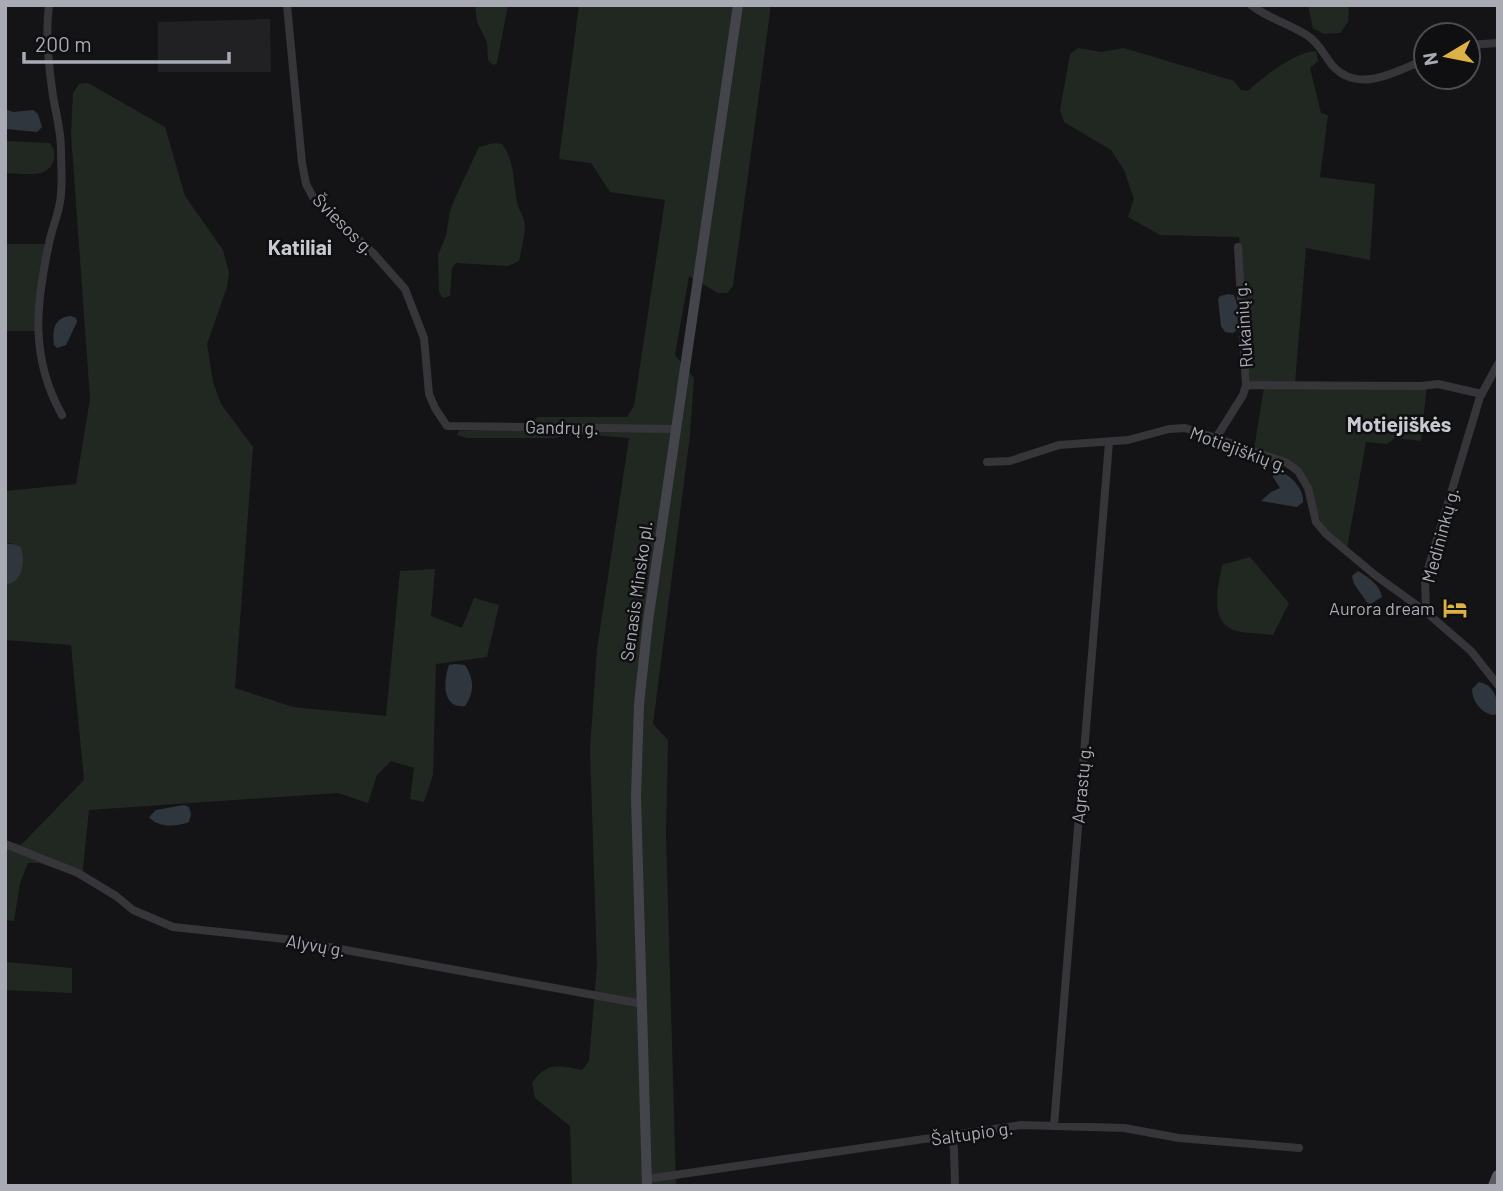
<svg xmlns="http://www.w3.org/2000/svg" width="1503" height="1191" viewBox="0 0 1503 1191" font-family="Barlow,sans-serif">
<rect width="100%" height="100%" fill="#141416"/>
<path fill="#212023" d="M 270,19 L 271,72 L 158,72 L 158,22 Z"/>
<path fill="#212822" d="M 475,5 L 508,5 L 497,63 L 493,65 L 488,60 L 487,42 L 477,22 Z
M 579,5 L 771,5 L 733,286 L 727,293 L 718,293 L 689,276 L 675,355 L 694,378 L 690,435 L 653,724 L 668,740 L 666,835 L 676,1186 L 572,1186 L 570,1126 L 535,1098 L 532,1083 C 547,1061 559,1066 582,1070 L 589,1061 L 597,965 L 590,749 L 597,649 L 629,438 L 579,434 L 554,438 L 467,438 L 457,435 L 459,431 L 520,429 L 538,417 L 627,417 L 634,406 L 665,200 L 610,192 L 591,163 L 559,159 Z
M 1308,5 L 1349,5 L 1348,22 L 1340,33 L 1324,34 L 1313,28 Z
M 1078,48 L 1101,52 L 1124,48 L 1234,81 L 1241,90 L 1248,91 C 1264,76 1295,52 1316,51 L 1318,61 L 1310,68 L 1321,113 L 1328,115 L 1320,177 L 1375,184 L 1370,260 L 1306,248 L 1295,383 L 1250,383 L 1239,237 L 1160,235 L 1128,217 L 1134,199 L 1124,170 L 1111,150 L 1064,122 L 1060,110 L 1070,54 Z
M 88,83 L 165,127 L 185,196 L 223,250 L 229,273 L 227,287 L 207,344 L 213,382 L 221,404 L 253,447 L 235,688 L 293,707 L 386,716 L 400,571 L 435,569 L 431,616 L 462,628 L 474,598 L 499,605 L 487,657 L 436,664 L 433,775 L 424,802 L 410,799 L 414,768 L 391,761 L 377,775 L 368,803 L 338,793 L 89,810 L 82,878 L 39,863 L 28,863 L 20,883 L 14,921 L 5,920 L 5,840 L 21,845 L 84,780 L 71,645 L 5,640 L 5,583 L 9,584 L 11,543 L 5,543 L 5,491 L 76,484 L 90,399 L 71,134 L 73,93 L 79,84 Z
M 5,141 L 50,143 C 54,149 55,151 54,159 C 50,180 21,173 5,173 Z
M 494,143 L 502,144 C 515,161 513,182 517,202 C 519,211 525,218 525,228 C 524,239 521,250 519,261 L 508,266 L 456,263 L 452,268 L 450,296 L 443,298 L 439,292 L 438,255 L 446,236 L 450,211 L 455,198 L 479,147 Z
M 5,244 L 46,244 L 36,331 L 5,331 Z
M 1427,384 L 1421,441 L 1395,438 L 1387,444 L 1366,442 L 1347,548 L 1323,527 L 1303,475 L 1254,449 L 1264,388 Z
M 1250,557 L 1289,603 L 1273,635 C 1261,633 1246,634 1234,630 C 1208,621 1219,584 1222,565 Z
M 5,962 L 72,968 L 72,993 L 5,990 Z"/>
<path fill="#2f363d" d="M 5,109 L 13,112 L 33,110 L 38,114 L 42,127 L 37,132 L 6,129 Z
M 1228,294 L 1234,295 L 1237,304 L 1238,329 L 1233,333 L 1225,332 L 1221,326 L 1218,299 L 1220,296 Z
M 71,316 L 76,318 L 77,322 L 66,345 L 57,348 L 54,345 C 52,331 54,317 71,316 Z
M 1281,472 C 1293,477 1304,490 1303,502 L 1297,507 L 1261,501 L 1271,492 L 1280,488 L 1273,477 L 1274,474 Z
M 5,543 L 20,546 C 26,559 23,580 9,584 L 5,583 Z
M 1358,571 C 1368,577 1380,585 1382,597 L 1369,605 L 1354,584 L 1352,576 Z
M 455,664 L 465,665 C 474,679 475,692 465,706 C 442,709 443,681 449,665 Z
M 1479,682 C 1495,685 1498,700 1498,713 L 1494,715 C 1482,714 1472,701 1472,689 Z
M 184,805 L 189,807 L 191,814 L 189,822 C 176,827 158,828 149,817 L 156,810 Z"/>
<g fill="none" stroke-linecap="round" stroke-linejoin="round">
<path stroke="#36363a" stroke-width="8" d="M 49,5 C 45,34 49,67 53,96 C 56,114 61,131 61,149 C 61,166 63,185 60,202 C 58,215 53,226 50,239 C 36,302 29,356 62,415
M 287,5 L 302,163 L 306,184 L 313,197 L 374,254 L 405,289 L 424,338 L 429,394 L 435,408 L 447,426 L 677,429
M 1251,5 C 1269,19 1290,24 1308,36 C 1319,43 1324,55 1332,65 C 1358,95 1397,71 1426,59
M 1468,45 L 1498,43
M 1498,364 L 1480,397 L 1425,579 L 1426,612 L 1471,651 L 1498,685
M 1246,385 L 1421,386 L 1438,384 L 1482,394
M 1216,438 L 1243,395 L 1246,385 L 1238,247
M 987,462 L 1010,461 L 1059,445 L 1128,440 L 1169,429 L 1185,428 L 1216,438 L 1287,463 L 1298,471 L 1308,488 L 1316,522 L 1326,534 L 1375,575 L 1426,612
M 5,844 L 78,873 L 116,896 L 133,910 L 173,927 L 285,939 L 643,1004
M 1054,1126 L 1109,442
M 951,1136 L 954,1149 L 955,1186
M 647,1179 L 1021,1125 L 1124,1128 L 1179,1138 L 1299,1148"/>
<path stroke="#44454a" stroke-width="10" d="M 647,1186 L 636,797 L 639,704 L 648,621 L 738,5"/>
<path stroke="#5a5c62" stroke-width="12" d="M 1494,1186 L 1498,1176"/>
</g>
<defs>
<g id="hotel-bare" transform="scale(1.89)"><path d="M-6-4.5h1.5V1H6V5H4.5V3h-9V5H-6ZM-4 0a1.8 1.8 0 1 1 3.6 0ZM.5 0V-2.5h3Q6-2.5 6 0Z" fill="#dcb146" stroke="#0f0f11" stroke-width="2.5" paint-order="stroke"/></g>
</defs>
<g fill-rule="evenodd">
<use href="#hotel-bare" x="1455" y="608"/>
</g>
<g text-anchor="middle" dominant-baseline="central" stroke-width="5" stroke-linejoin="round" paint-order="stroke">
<g font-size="18" fill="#a8abb4" stroke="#0f0f11">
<text transform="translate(344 224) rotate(45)">Šviesos g.</text>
<text transform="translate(1243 325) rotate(-94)">Rukainių g.</text>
<text transform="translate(562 427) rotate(1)">Gandrų g.</text>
<text transform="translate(1239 449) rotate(20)">Motiejiškių g.</text>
<text transform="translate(1440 535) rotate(-75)">Medininkų g.</text>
<text transform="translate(636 591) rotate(-82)">Senasis Minsko pl.</text>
<text transform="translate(1081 784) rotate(-85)">Agrastų g.</text>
<text transform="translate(316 945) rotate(10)">Alyvų g.</text>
<text transform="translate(972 1133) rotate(-8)">Šaltupio g.</text>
</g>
<g font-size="18" fill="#a8abb4" stroke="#0f0f11" text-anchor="end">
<text x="1435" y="608">Aurora dream</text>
</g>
<g font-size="21" font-weight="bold" fill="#c8cad1" stroke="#0f0f11">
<text x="300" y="246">Katiliai</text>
<text x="1399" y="423">Motiejiškės</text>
</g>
</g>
<rect width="1503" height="1191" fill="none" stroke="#a8abb4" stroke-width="14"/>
<g transform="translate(1447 56) rotate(260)"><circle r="33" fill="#0f0f11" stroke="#4c4d52" stroke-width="2"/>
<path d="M0-5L12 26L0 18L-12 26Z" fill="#dcb146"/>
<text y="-10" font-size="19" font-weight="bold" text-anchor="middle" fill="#a8abb4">N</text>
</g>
<path d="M24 52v10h205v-10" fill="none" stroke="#a8abb4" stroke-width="3.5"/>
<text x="35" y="52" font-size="21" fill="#a8abb4" stroke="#0f0f11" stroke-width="5" paint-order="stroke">200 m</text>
</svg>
